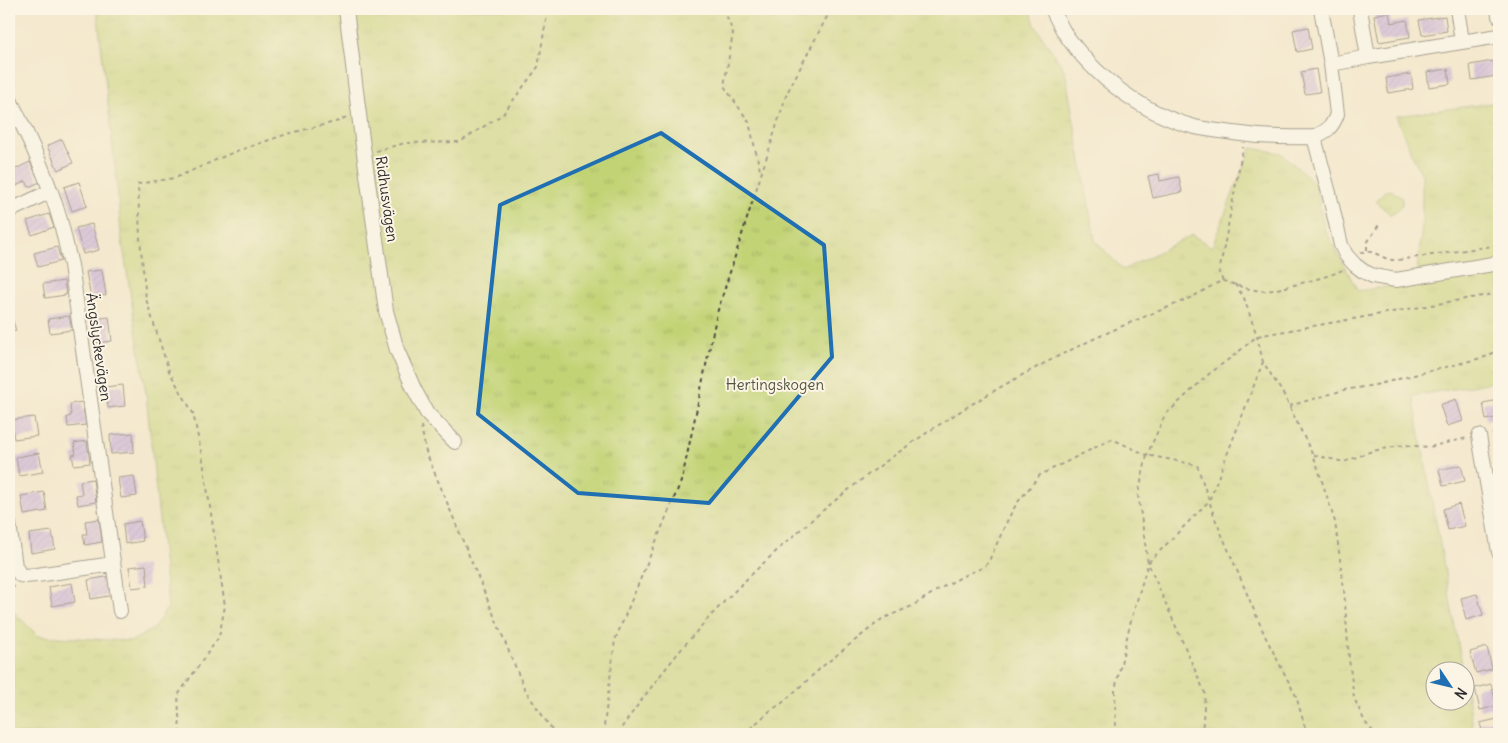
<svg xmlns="http://www.w3.org/2000/svg" width="1508" height="743" viewBox="0 0 1508 743" font-family="Delius,sans-serif">
<defs>
<pattern id="grass-tufts" width="24" height="20" patternUnits="userSpaceOnUse" patternTransform="scale(1.25)"><rect width="24" height="20" fill="#c2d375"/><path d="M3 7l-1-3M5 7V3M7 7l1-3M15 17l-1-3M17 17v-4M19 17l1-3" fill="none" stroke="#a7b565"/></pattern>
<pattern id="building-hatch" width="6" height="6" patternUnits="userSpaceOnUse" patternTransform="scale(1.25)"><rect width="6" height="6" fill="#c0a2e6"/><path d="M-1 1l2-2M0 6l6-6M5 7l2-2" fill="none" stroke="#9c84bb"/></pattern>
</defs>
<rect width="100%" height="100%" fill="#fcf5e5"/>
<filter id="ink" filterUnits="userSpaceOnUse"><feTurbulence type="fractalNoise" baseFrequency=".02" numOctaves="2"/><feDisplacementMap in="SourceGraphic" scale="10" xChannelSelector="R" yChannelSelector="G"/><feConvolveMatrix kernelMatrix="1 2 1 2 8 2 1 2 1" color-interpolation-filters="sRGB"/></filter>
<filter id="wash" filterUnits="userSpaceOnUse"><feTurbulence type="fractalNoise" baseFrequency=".0096" numOctaves="4" result="noise"/><feDisplacementMap in="SourceGraphic" scale="20" xChannelSelector="R" yChannelSelector="G"/><feGaussianBlur stdDeviation="1.12" result="paint"/><feColorMatrix in="noise" values="0 0 0 0 0 0 0 0 0 0 0 0 0 0 0 0 0 1.4 0 .05"/><feComposite in="paint" operator="in"/></filter>
<g filter="url(#wash)">
<rect width="100%" height="100%" fill="#f4e9ce"/>
<path fill="url(#grass-tufts)" stroke="#767f50" d="M 97,9 L 1030,9 L 1035,25 L 1065,71 L 1095,240 L 1123,270 L 1192,235 L 1212,247 L 1251,148 L 1281,153 L 1315,183 L 1324,228 L 1358,291 L 1416,282 L 1422,225 L 1422,175 L 1412,155 L 1396,116 L 1499,102 L 1499,381 L 1413,396 L 1463,670 L 1436,670 L 1436,700 L 1466,700 L 1466,685 L 1474,734 L 9,734 L 9,607 L 38,636 L 132,641 L 153,629 L 168,607 L 146,394 L 121,234 L 116,174 Z
M 1391,190 L 1402,198 L 1402,205 L 1395,212 L 1390,214 L 1376,202 L 1385,191 Z"/>
<g id="blocks">
<path fill="url(#building-hatch)" d="M 1389,12 L 1391,23 L 1407,20 L 1410,37 L 1379,42 L 1374,15 Z
M 1445,16 L 1447,31 L 1422,35 L 1419,20 Z
M 1308,27 L 1312,49 L 1297,52 L 1293,30 Z
M 1493,61 L 1496,76 L 1472,80 L 1470,65 Z
M 1316,69 L 1320,92 L 1305,94 L 1301,72 Z
M 1448,69 L 1450,84 L 1429,87 L 1427,72 Z
M 1411,74 L 1413,89 L 1388,93 L 1386,78 Z
M 62,139 L 73,163 L 58,170 L 47,146 Z
M 30,162 L 40,182 L 29,187 L 26,181 L 16,186 L 9,172 Z
M 1159,174 L 1160,181 L 1179,177 L 1182,192 L 1153,198 L 1148,176 Z
M 79,182 L 87,206 L 72,211 L 64,187 Z
M 49,214 L 54,227 L 32,235 L 27,221 Z
M 92,224 L 99,250 L 83,254 L 76,228 Z
M 57,247 L 61,261 L 38,267 L 34,253 Z
M 102,270 L 106,295 L 91,298 L 86,272 Z
M 64,281 L 66,295 L 45,298 L 43,284 Z
M 11,314 L 16,331 L 9,333 L 9,315 Z
M 69,316 L 72,330 L 50,333 L 48,319 Z
M 109,317 L 112,341 L 96,343 L 93,319 Z
M 123,385 L 125,406 L 108,408 L 105,387 Z
M 1456,399 L 1463,421 L 1447,426 L 1440,405 Z
M 1499,400 L 1499,417 L 1486,420 L 1483,403 Z
M 82,402 L 86,425 L 68,427 L 67,417 L 71,416 L 70,404 Z
M 34,417 L 37,436 L 14,439 L 11,420 Z
M 133,433 L 134,452 L 111,454 L 110,435 Z
M 87,441 L 90,463 L 74,465 L 72,455 L 76,454 L 74,443 Z
M 39,453 L 43,472 L 19,476 L 16,457 Z
M 1461,465 L 1465,481 L 1443,486 L 1439,470 Z
M 134,476 L 137,496 L 121,498 L 118,478 Z
M 93,479 L 96,502 L 78,505 L 76,495 L 82,494 L 80,481 Z
M 44,492 L 47,511 L 24,515 L 21,496 Z
M 1459,504 L 1465,526 L 1448,530 L 1443,509 Z
M 99,519 L 102,542 L 85,545 L 83,534 L 87,534 L 85,521 Z
M 140,521 L 143,541 L 125,544 L 123,524 Z
M 52,531 L 55,549 L 31,553 L 29,534 Z
M 146,565 L 148,586 L 132,588 L 129,567 Z
M 111,576 L 114,595 L 91,599 L 88,580 Z
M 72,583 L 75,602 L 52,606 L 49,587 Z
M 1477,594 L 1483,615 L 1466,620 L 1461,598 Z
M 1487,647 L 1492,669 L 1476,673 L 1470,652 Z
M 1491,684 L 1497,706 L 1480,710 L 1475,688 Z
M 1497,719 L 1499,734 L 1483,734 L 1480,723 Z"/>
</g>
</g>
<g filter="url(#ink)">
<use href="#blocks" fill-opacity="0" stroke="#494843" stroke-width="1"/>
<g fill="none" stroke-linecap="round" stroke-linejoin="round">
<g stroke="#494843" stroke-width="16">
<path id="minor" d="M 346,9 L 362,139 L 386,311 L 397,350 L 414,389 L 427,413 L 455,442
M 1052,9 C 1056,17 1060,25 1064,32 C 1094,77 1144,114 1195,127 C 1208,130 1221,131 1233,133 C 1260,137 1287,138 1314,137 L 1329,193 L 1341,245 L 1346,255 L 1355,265 L 1363,271 L 1373,276 L 1396,280 L 1499,263
M 1321,9 L 1331,64
M 1360,9 L 1368,57
M 1457,9 L 1462,41
M 1498,9 L 1499,16
M 9,98 C 29,137 48,177 60,220 C 64,234 67,250 71,265 L 120,611
M 1314,137 C 1327,131 1332,128 1337,114 L 1331,64 L 1368,57 L 1499,36
M 9,211 L 51,191
M 1479,436 L 1499,552
M 9,524 L 15,566 L 20,575 L 24,576 L 37,575 L 113,564"/>
</g>
<path stroke="#494843" stroke-width="2" stroke-dasharray="4 4" stroke-linecap="butt" d="M 724,9 L 733,33 L 724,86 L 749,122 L 761,174
M 376,151 L 405,143 L 460,142 L 503,114 L 538,67 L 548,9
M 1367,250 L 1367,243 L 1380,223
M 1360,253 C 1370,249 1376,254 1385,258 C 1389,260 1393,260 1398,260 L 1499,245
M 1223,281 L 1219,273 L 1243,147
M 1235,284 L 1244,298 L 1257,336 L 1263,362 L 1284,395 L 1316,462 L 1335,522 L 1344,589 L 1349,659 L 1354,698 L 1365,722 L 1375,734
M 1289,406 L 1344,390 L 1375,385 L 1485,357 L 1499,350
M 421,426 L 426,452 L 525,690 L 555,734
M 1492,434 L 1499,433
M 1314,455 L 1344,462 L 1372,451 L 1404,445 L 1429,447 L 1467,438
M 9,603 L 14,586
M 180,734 L 178,695 L 219,637 L 225,606 L 203,461 L 193,413 L 169,371 L 146,299 L 140,239 L 138,184 L 175,178 L 234,152 L 287,134 L 339,121 L 346,117
M 603,734 L 615,640 L 682,479 L 717,313 L 787,93 L 831,9
M 617,734 C 649,689 682,645 721,605 C 840,482 981,385 1139,319 C 1158,311 1178,304 1196,295 C 1204,291 1215,283 1223,281 C 1237,285 1251,291 1266,291 C 1276,290 1333,276 1342,270
M 744,734 L 771,710 L 781,704 L 823,666 L 882,619 L 912,606 L 941,588 L 967,574 L 982,568 L 988,563 L 1009,517 L 1017,503 L 1040,475 L 1112,439 L 1147,455 L 1165,415 L 1209,374 L 1237,353 L 1257,336 L 1499,293
M 1116,734 L 1115,690 L 1130,624 L 1148,563 L 1209,501 L 1263,362
M 1202,734 L 1205,693 L 1148,563 L 1138,495 L 1147,455 L 1197,465 L 1216,521 L 1265,636 L 1296,696 L 1307,734"/>
<use href="#minor" stroke="#fff" stroke-width="14"/>
</g>
</g>
<path d="M0 0H1508V743H0ZM 661,133 L 824,245 L 832,357 L 709,503 L 578,493 L 478,414 L 500,205 Z" fill="#f4e9ce" fill-opacity=".55" fill-rule="evenodd"/>
<path fill="none" stroke="#1f6fb2" stroke-width="4" stroke-linejoin="round" d="M 661,133 L 824,245 L 832,357 L 709,503 L 578,493 L 478,414 L 500,205 Z"/>
<g text-anchor="middle" dominant-baseline="central" stroke-width="4" stroke-linejoin="round" paint-order="stroke">
<g font-size="15" fill="#2b2b2b" stroke="#fcf5e5">
<text transform="translate(387 199) rotate(82)">Ridhusvägen</text>
<text transform="translate(99 347) rotate(82)">Ängslyckevägen</text>
</g>
<g font-size="15" fill="#51553e" stroke="#fcf5e5">
<text x="775" y="384">Hertingskogen</text>
</g>
</g>
<rect width="1508" height="743" fill="none" stroke="#fcf5e5" stroke-width="30"/>
<g transform="translate(1450 686) rotate(125)"><circle r="24" fill="#fcf5e5" stroke="#a8a49b"/>
<path d="M0-4L9 19L0 12L-9 19Z" fill="#1f6fb2"/>
<text y="-8" font-size="14" font-weight="bold" text-anchor="middle" fill="#2b2b2b">N</text>
</g>
</svg>
